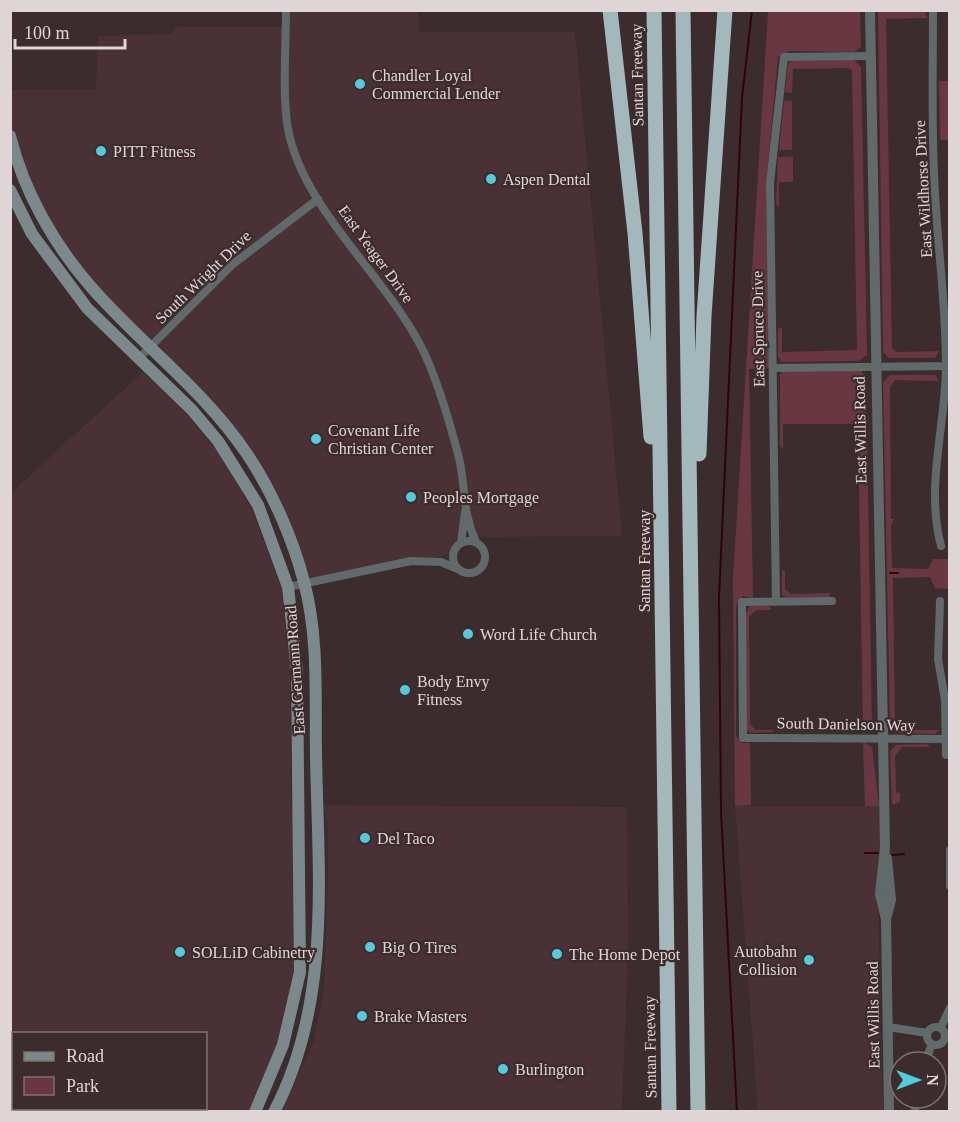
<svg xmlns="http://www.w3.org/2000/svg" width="960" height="1122" viewBox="0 0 960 1122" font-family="'Times New Roman',serif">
<rect width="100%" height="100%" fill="#3c2c2e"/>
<path fill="#493135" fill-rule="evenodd" d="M 286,11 L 418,11 L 419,32 L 575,32 L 622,536 L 474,537 L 468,518 L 461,543 L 454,551 L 433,560 L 305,584 L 294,552 L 244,449 L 61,247 L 10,136 L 10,90 L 96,90 L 98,36 L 170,34 L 177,27 L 286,27 Z
M 143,372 L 190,418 L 215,448 L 252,509 L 281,587 L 290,667 L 291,805 L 299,806 L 294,1000 L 255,1111 L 11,1112 L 11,493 ZM 14,1034 L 206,1034 L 206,1108 L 14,1108 Z
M 324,805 L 627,807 L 628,952 L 622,1111 L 282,1111 L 313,1043 L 324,991 L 328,876 L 328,827 Z
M 735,806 L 879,806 L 881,837 L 878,902 L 883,1111 L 758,1111 Z"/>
<path fill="#693741" d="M 860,11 L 861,47 L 854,52 L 790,51 L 778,57 L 766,184 L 769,368 L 749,369 L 753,598 L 743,596 L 737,603 L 736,608 L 736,736 L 742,743 L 750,743 L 751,805 L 735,806 L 733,579 L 768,12 Z
M 878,11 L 925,11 L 927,18 L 886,19 L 892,348 L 897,352 L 939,351 L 935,358 L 889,358 L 883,352 Z
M 854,60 L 861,67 L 867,355 L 859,361 L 782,362 L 778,357 L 778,329 L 782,327 L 782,352 L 857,350 L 852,70 L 848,68 L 793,69 L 792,93 L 785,92 L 788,64 L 791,61 Z
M 939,81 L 949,81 L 949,140 L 940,140 Z
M 784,101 L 792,101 L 792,150 L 779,150 Z
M 778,157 L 793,157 L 793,182 L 779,182 L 779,207 L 776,204 Z
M 860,370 L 866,376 L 872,726 L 863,734 L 858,424 L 783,424 L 783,449 L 780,446 L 780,375 L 783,371 Z
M 890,375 L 935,375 L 939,381 L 895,380 L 890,387 L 891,519 L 894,519 L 891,525 L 892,568 L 928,569 L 933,559 L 950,559 L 949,589 L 935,588 L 930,577 L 893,578 L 895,724 L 901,730 L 939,730 L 935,734 L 896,733 L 890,727 L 883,382 Z
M 785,570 L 785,589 L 791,594 L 831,593 L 829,597 L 785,597 L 782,595 L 782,571 Z
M 750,606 L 769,606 L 772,610 L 757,610 L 749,616 L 750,724 L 756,730 L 774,730 L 772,732 L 750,733 L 746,730 L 746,613 Z
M 863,742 L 872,747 L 879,806 L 865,806 Z
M 927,744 L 930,747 L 902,747 L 895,756 L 896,792 L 900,793 L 900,802 L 892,805 L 890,751 L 896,745 Z"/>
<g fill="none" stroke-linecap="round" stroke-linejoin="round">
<path stroke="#32000e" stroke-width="2" d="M 890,573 L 898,573
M 865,853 L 878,853
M 892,855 L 904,854
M 737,1112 L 721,812 L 719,597 L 742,98 L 752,10"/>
<path stroke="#616a6b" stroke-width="8" d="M 286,10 C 286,46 282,95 288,129 C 304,215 398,285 430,366 C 442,396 451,427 459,458 C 466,488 462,512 476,542
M 933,10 C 933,71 931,132 935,193 C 938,250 946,307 946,365 C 946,425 925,486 941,546
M 139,358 L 233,264 L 318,199
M 774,368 L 950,366
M453 557a16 16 0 1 1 32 0a16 16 0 1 1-32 0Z
M 461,543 L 465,512
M 288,587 L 411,561 L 441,562 L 460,570
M 832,601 L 742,602 L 743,738 L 950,739
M 940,601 L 938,659 L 945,700 L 946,755
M 776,602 L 770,183 L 784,57 L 870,56
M 950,850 L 950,886
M927 1036a9 9 0 1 1 18 0a9 9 0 1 1-18 0Z
M 888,1027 L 927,1033
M 941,1027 L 950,1008
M 925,1062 L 932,1044
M 915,1112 L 916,1098"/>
<path stroke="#616a6b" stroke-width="10" d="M 870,10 L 885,848 L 880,894 L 886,919
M 887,858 L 891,900 L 886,919 L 889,1112"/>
<path stroke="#7c898c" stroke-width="12" d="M 10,136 C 24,192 54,245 92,288 C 142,345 204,390 247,454 C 272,491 293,539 304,582 C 319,637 315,698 316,755 C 318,874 332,1002 274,1112
M 10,190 L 32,234 L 87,308 L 192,410 L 218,441 L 258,505 L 288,587 L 297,671 L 300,972 L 283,1045 L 255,1112"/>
<path stroke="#a2b8bb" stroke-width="15" d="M 610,10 L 635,233 L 651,437
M 654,10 L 669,1112
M 683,10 L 698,1112
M 699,454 L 704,316 L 725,10"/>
</g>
<g fill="#54cadd" stroke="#3c2c2e" stroke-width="2">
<circle cx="360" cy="84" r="6"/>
<circle cx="101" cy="151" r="6"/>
<circle cx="491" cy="179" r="6"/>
<circle cx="316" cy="439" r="6"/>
<circle cx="411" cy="497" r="6"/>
<circle cx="468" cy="634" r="6"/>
<circle cx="405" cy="690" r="6"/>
<circle cx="365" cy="838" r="6"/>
<circle cx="370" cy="947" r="6"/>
<circle cx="180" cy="952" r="6"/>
<circle cx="557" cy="954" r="6"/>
<circle cx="809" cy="960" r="6"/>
<circle cx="362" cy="1016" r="6"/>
<circle cx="503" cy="1069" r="6"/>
</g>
<g text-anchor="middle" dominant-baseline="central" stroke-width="4.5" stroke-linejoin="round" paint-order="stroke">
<g font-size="16" fill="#e0d5d6" stroke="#3c2c2e" text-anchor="start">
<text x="372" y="75">Chandler Loyal<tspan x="372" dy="18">Commercial Lender</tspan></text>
<text x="113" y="151">PITT Fitness</text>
<text x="503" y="179">Aspen Dental</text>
<text x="328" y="430">Covenant Life<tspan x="328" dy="18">Christian Center</tspan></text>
<text x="423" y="497">Peoples Mortgage</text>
<text x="480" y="634">Word Life Church</text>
<text x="417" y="681">Body Envy<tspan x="417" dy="18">Fitness</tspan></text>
<text x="377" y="838">Del Taco</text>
<text x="382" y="947">Big O Tires</text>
<text x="797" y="951" text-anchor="end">Autobahn<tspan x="797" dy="18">Collision</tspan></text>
<text x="192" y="952">SOLLiD Cabinetry</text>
<text x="569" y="954">The Home Depot</text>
<text x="374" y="1016">Brake Masters</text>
<text x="515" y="1069">Burlington</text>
</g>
<g font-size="16" fill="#e0d5d6" stroke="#3c2c2e">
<text transform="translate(637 75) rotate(-91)">Santan Freeway</text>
<text transform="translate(923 189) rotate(-93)">East Wildhorse Drive</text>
<text transform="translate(376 254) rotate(54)">East Yeager Drive</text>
<text transform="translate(203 277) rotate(-44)">South Wright Drive</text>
<text transform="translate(758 329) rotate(-91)">East Spruce Drive</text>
<text transform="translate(860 430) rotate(-91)">East Willis Road</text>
<text transform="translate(644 561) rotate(-90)">Santan Freeway</text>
<text transform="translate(295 670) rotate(-94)">East Germann Road</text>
<text transform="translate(846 724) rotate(1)">South Danielson Way</text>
<text transform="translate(873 1015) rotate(-91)">East Willis Road</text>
<text transform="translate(650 1047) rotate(-91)">Santan Freeway</text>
</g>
</g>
<rect width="960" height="1122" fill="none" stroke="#e0d5d6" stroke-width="24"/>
<rect x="12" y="1032" width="195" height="78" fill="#3c2c2e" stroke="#7e7071" stroke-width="1.5"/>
<rect x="24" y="1052" width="30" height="9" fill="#7c898c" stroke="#7e7071" stroke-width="1.5"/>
<text x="66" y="1062" font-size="18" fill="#e0d5d6">Road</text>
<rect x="24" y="1077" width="30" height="18" fill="#693741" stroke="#7e7071" stroke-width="1.5"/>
<text x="66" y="1092" font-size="18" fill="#e0d5d6">Park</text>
<g transform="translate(918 1080) rotate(90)"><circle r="28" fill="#3c2c2e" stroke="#7e7071" stroke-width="1.5"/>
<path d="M0-4.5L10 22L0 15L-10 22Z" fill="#54cadd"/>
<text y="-9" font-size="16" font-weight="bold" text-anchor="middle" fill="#e0d5d6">N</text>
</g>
<path d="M15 39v9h110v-9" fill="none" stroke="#e0d5d6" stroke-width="3"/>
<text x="24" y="39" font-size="18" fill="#e0d5d6" stroke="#3c2c2e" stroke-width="4.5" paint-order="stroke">100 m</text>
</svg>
